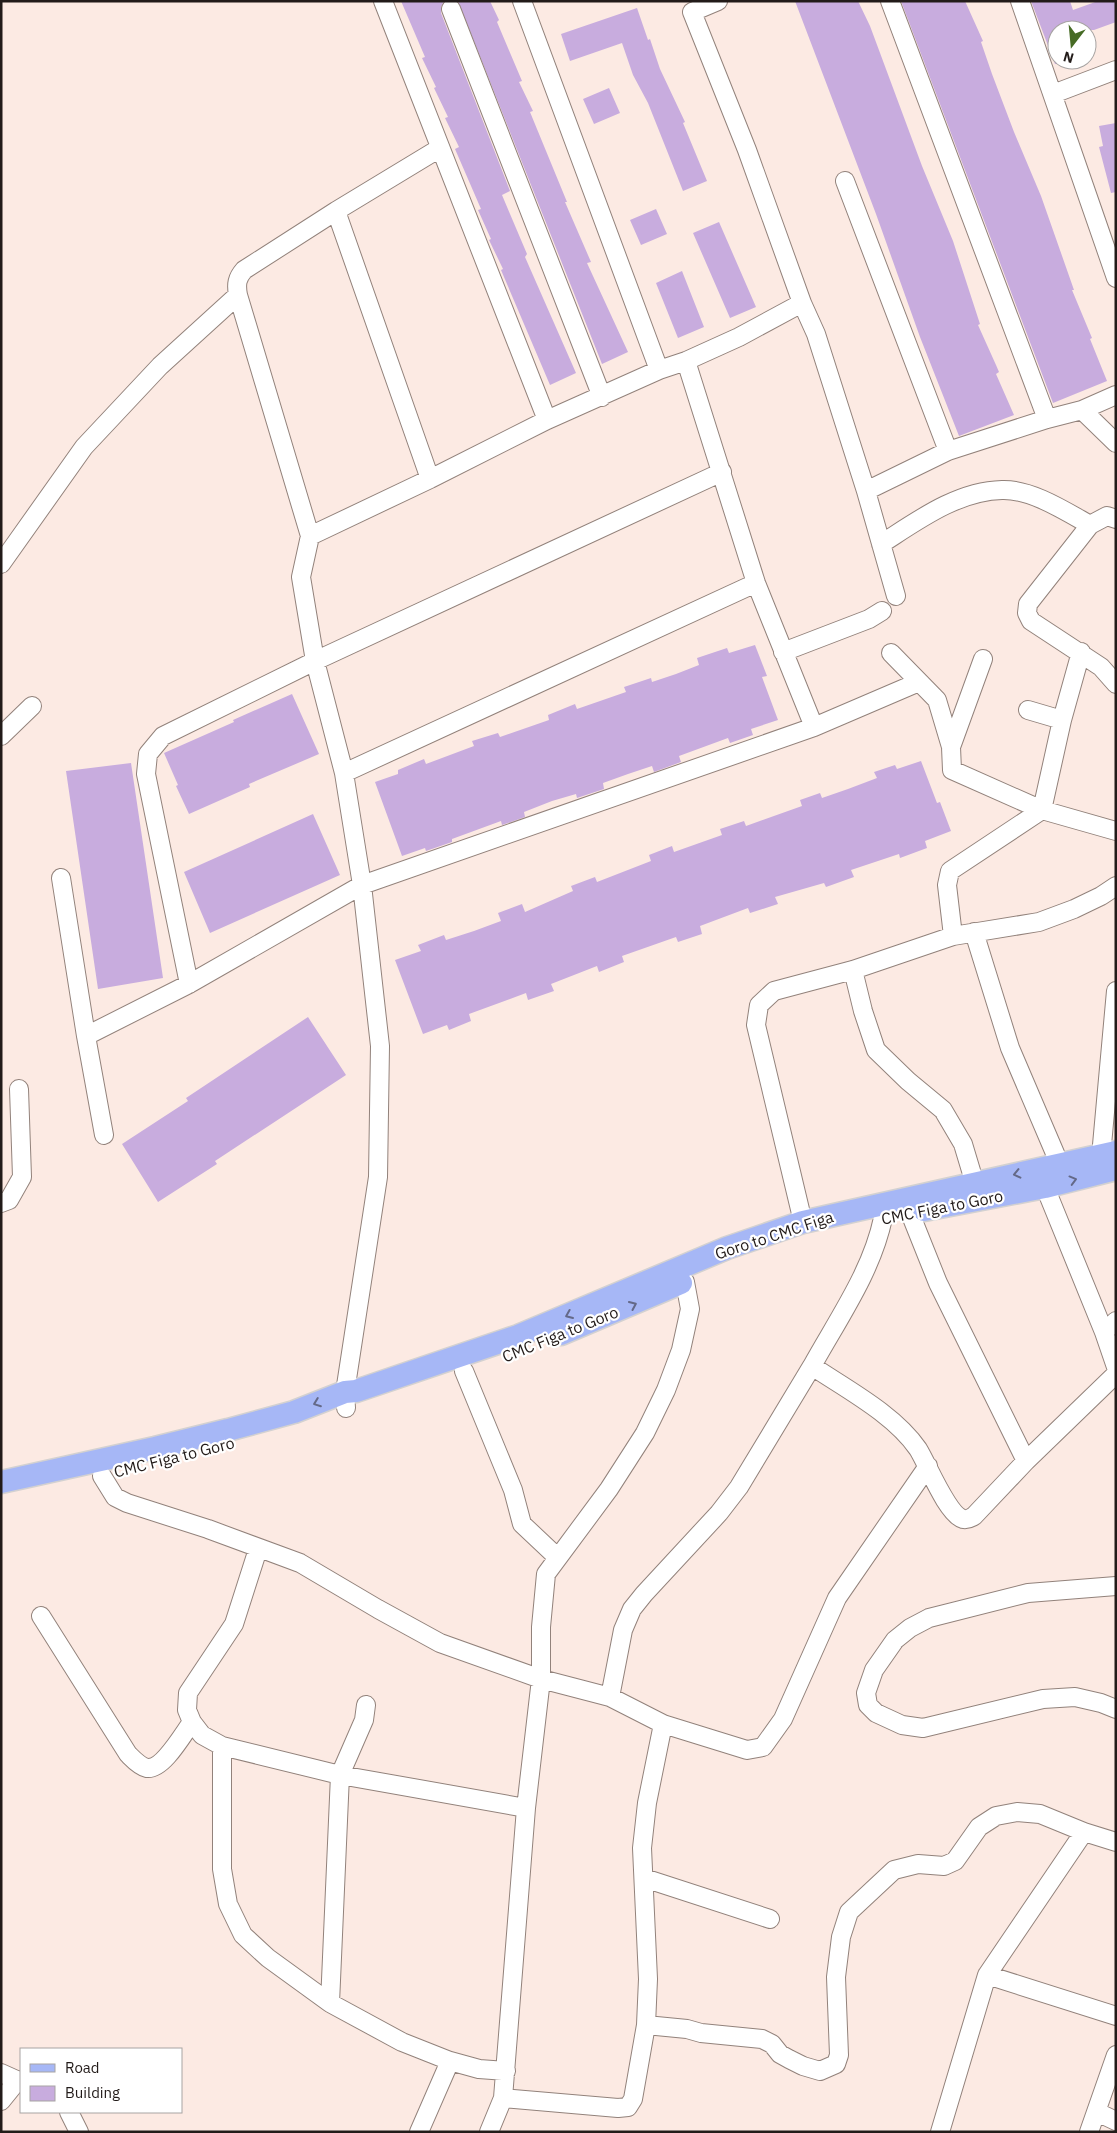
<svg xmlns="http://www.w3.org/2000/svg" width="1117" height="2133" viewBox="0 0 1117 2133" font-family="'IBM Plex Sans',sans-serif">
<rect width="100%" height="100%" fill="#fceae3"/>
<path fill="#c8acde" d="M 401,1 L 444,1 L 441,7 L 441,13 L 510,191 L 502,195 L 527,254 L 525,257 L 576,373 L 550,385 L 501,270 L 503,269 L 489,240 L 491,239 L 478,210 L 481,209 L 455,149 L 459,147 L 445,118 L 448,117 L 434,88 L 436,87 L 422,58 L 425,57 Z
M 458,1 L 490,1 L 499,20 L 497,22 L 522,81 L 519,82 L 533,111 L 530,112 L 567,202 L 565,202 L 591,262 L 587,263 L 628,352 L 602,364 Z
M 795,1 L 858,1 L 870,26 L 922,166 L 953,241 L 980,324 L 978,325 L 996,365 L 999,372 L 996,374 L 1014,415 L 959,436 L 920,337 L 876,214 Z
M 901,1 L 965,1 L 983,41 L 981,42 L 992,74 L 1014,132 L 1041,196 L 1074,290 L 1072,290 L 1092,338 L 1090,339 L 1107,381 L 1053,403 Z
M 1031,1 L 1070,1 L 1073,10 L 1098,1 L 1116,1 L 1116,22 L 1094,30 L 1057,30 L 1057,64 L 1055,64 Z
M 637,8 L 648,40 L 650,39 L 660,69 L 685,122 L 683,123 L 707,181 L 683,191 L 648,103 L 633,75 L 622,43 L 570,61 L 561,34 Z
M 609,88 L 620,113 L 594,124 L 583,99 Z
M 1116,123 L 1116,192 L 1111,193 L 1099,147 L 1103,146 L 1099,126 Z
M 656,209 L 667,234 L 641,245 L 630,220 Z
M 719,222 L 756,307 L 730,318 L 693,233 Z
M 682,271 L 704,327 L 678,338 L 656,283 Z
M 755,645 L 767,676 L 762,677 L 778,720 L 751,729 L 753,735 L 730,743 L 728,738 L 679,756 L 681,762 L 654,772 L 652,766 L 628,774 L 603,783 L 604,789 L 577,798 L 576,794 L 552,801 L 524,812 L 525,817 L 502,825 L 501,821 L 452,839 L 452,842 L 426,851 L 425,848 L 402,856 L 375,782 L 398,774 L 398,770 L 424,759 L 426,764 L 474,746 L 472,741 L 498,733 L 500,737 L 549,720 L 548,715 L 575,704 L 577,709 L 626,692 L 624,687 L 651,678 L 652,682 L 676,674 L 699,665 L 697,658 L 727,648 L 729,653 Z
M 292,694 L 319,754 L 249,784 L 250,787 L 189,814 L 176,786 L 178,785 L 164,753 L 234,722 L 233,720 Z
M 921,761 L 937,803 L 940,802 L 951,831 L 925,841 L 927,848 L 900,858 L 899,854 L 851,870 L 854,877 L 826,887 L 824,883 L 775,897 L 778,904 L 750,913 L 748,908 L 700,926 L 702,934 L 678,942 L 676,937 L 622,956 L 624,962 L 599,972 L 597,966 L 551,984 L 554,991 L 528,1000 L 526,993 L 469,1014 L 471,1021 L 449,1030 L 447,1025 L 423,1034 L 395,960 L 421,951 L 418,945 L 444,935 L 446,940 L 474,931 L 501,921 L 498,913 L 522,904 L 525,912 L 573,891 L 571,886 L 595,877 L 597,882 L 651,861 L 649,855 L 672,846 L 674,852 L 722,835 L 720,829 L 744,821 L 746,826 L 802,806 L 800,800 L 820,793 L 822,798 L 848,789 L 877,778 L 874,772 L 895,765 L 897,769 Z
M 131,763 L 163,978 L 98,989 L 66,771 Z
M 313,814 L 340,875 L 210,933 L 184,872 Z
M 308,1017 L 346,1075 L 215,1161 L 217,1164 L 158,1202 L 122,1144 L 188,1101 L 186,1098 Z"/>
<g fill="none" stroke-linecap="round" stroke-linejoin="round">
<g stroke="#92827b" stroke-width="20">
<path id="minor" d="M 383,1 L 547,420
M 522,1 L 659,370
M 890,1 L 1047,419
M 1020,1 L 1116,278
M 451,9 L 602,397
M 1053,94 L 1116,70
M 845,181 L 948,451
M 336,211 L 430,479
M 802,303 L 816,334 L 866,491 L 896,596
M 686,361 L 756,583 L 814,727
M 1116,395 L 1082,410 L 1116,443
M 866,491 L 948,451 L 1047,419 L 1082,410
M 1116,519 L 1107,516 L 1090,525 L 1028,604 L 1027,613 L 1031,621 L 1101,667 L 1116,684
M 310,536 L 430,479 L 547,420 L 659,370 L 686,361 L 739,337 L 802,303 L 747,150 L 692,12 L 718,1
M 881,544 C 917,521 957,491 1002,490 C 1031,489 1065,511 1090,525
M 1,564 L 84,447 L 160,366 L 238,295
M 783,652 L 869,619 L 882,611
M 891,653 L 937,700 L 951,747 L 952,770 L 1042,810 L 1116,831
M 1028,710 L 1062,720
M 1,736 L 32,706
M 951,747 L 983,659
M 344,773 L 756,583
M 61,878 L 86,1036
M 974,932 L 1010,1048 L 1060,1165
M 953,936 L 947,885 L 950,871 L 1042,810 L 1062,720 L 1081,652
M 853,970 L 863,1011 L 876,1050 L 908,1081 L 943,1110 L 963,1144 L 975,1184
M 189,984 L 146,774 L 148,754 L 163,736 L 315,661 L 301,577 L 310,536 L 238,295 C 236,284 237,278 244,270 L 336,211 L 440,148
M 104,1135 L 86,1036 L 189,984 L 362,885 L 814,727 L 919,682
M 1101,1156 L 1116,991
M 1045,1187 L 1104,1332 L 1116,1321
M 1,1203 L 9,1200 L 22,1177 L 19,1089
M 910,1213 L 938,1283 L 1026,1461 L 1116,1374
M 803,1222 L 756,1025 L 759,1005 L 774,991 L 853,970 L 953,936 L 1039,922 L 1074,909 L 1101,896 L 1116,886
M 1104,1332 L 1116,1367
M 812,1366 C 838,1319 872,1271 883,1218
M 464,1371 L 513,1490 L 522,1524 L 557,1557
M 346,1408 L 345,1392 L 378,1177 L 380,1046 L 362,885 L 344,773 L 315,661 L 722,472
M 102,1476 L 115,1497 L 127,1503 L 208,1529 L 300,1563 L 378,1609 L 440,1643 L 541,1679 L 541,1627 L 546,1574 L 609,1489 L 645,1433 L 666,1390 L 681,1350 L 690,1309 L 685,1282
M 258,1549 L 234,1624 L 188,1693 L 187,1710 L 192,1722 L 202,1735 L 222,1746 L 340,1775 L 526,1808
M 1116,1586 L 1028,1593 L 929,1618 L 910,1628 L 895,1640 L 874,1670 L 866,1693 L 868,1705 L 876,1713 L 902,1725 L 923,1728 L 1043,1699 L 1075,1697 L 1101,1703 L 1116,1709
M 41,1616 L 128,1754 C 133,1759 139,1766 147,1768 C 163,1770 183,1734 192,1722
M 610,1697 L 623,1630 L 632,1609 L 644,1594 L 719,1513 L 739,1487 L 812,1366 C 846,1389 894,1414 918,1449 C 928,1465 947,1514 963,1519 C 968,1520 970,1518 974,1516 L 1026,1461
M 222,1746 L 222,1869 L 228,1904 L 243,1935 L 268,1958 L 330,2003 L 402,2042 L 450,2061 L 479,2069 L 506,2071
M 644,1878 L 770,1919
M 987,1975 L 1084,1832
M 330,2003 L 340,1775 L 364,1720 L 366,1705
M 646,2025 L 687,2029 L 701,2033 L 762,2039 L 772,2044 L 780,2054 L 789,2059 L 803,2066 L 820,2071 L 836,2064 L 839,2055 L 836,1977 L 841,1937 L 849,1912 L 894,1870 L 918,1864 L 944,1866 L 955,1861 L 979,1827 L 996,1816 L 1017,1812 L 1040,1814 L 1084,1832 L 1116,1842
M 1,2073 L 21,2082
M 503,2098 L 618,2108 L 628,2107 L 633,2099 L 646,2025 L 648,1979 L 642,1848 L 647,1803 L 663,1724
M 1,2101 L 18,2080
M 69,2112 L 79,2132
M 1097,2112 L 1116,2121
M 419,2132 L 450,2061
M 489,2132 L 503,2098 L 526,1808 L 541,1679 L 610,1697 L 663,1724 L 747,1750 L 763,1747 L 783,1719 L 837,1598 L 928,1466
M 940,2132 L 987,1975 L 1116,2016
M 1089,2132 L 1116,2055"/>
</g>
<g stroke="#d3d1d1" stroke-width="25">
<path id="major" d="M 924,1210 L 1045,1187 L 1116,1169
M 561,1334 L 681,1283
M 1,1482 L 155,1448 L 228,1430 L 294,1412 L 345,1392 L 356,1391 L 518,1336 L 727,1248 L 803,1222 L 1116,1152"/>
</g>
<use href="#minor" stroke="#fff" stroke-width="18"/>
<use href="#major" stroke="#a6b7f6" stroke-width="22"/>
</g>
<defs><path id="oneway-chevron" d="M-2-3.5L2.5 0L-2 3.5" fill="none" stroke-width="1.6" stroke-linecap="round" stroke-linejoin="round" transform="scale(1.25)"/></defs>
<g stroke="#646988">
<use href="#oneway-chevron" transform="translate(1017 1174) rotate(167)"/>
<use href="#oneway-chevron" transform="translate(1073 1180) rotate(-15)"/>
<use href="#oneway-chevron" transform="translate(633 1305) rotate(-24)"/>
<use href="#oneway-chevron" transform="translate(569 1315) rotate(157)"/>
<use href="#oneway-chevron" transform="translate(317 1403) rotate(159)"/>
</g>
<g text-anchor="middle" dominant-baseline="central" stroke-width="4.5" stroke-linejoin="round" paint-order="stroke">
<g font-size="16" fill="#221b19" stroke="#fff">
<text transform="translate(942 1207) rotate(-11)">CMC Figa to Goro</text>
<text transform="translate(774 1235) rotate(-18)">Goro to CMC Figa</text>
<text transform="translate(560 1334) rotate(-22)">CMC Figa to Goro</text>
<text transform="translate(174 1457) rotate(-14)">CMC Figa to Goro</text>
</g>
</g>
<rect width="1117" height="2133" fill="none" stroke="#221b19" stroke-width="5"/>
<rect x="20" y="2048" width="162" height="65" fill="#ffffff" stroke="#a7a4a3"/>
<rect x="30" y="2064" width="25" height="8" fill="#a6b7f6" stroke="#a7a4a3"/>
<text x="65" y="2073" font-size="15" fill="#221b19">Road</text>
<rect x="30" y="2086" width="25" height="15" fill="#c8acde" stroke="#a7a4a3"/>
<text x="65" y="2098" font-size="15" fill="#221b19">Building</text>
<g transform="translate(1072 45) rotate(196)"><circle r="24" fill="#ffffff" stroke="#a7a4a3"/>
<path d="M0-4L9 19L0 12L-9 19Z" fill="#466b25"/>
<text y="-8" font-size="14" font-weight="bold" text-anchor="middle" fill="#221b19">N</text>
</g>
</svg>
